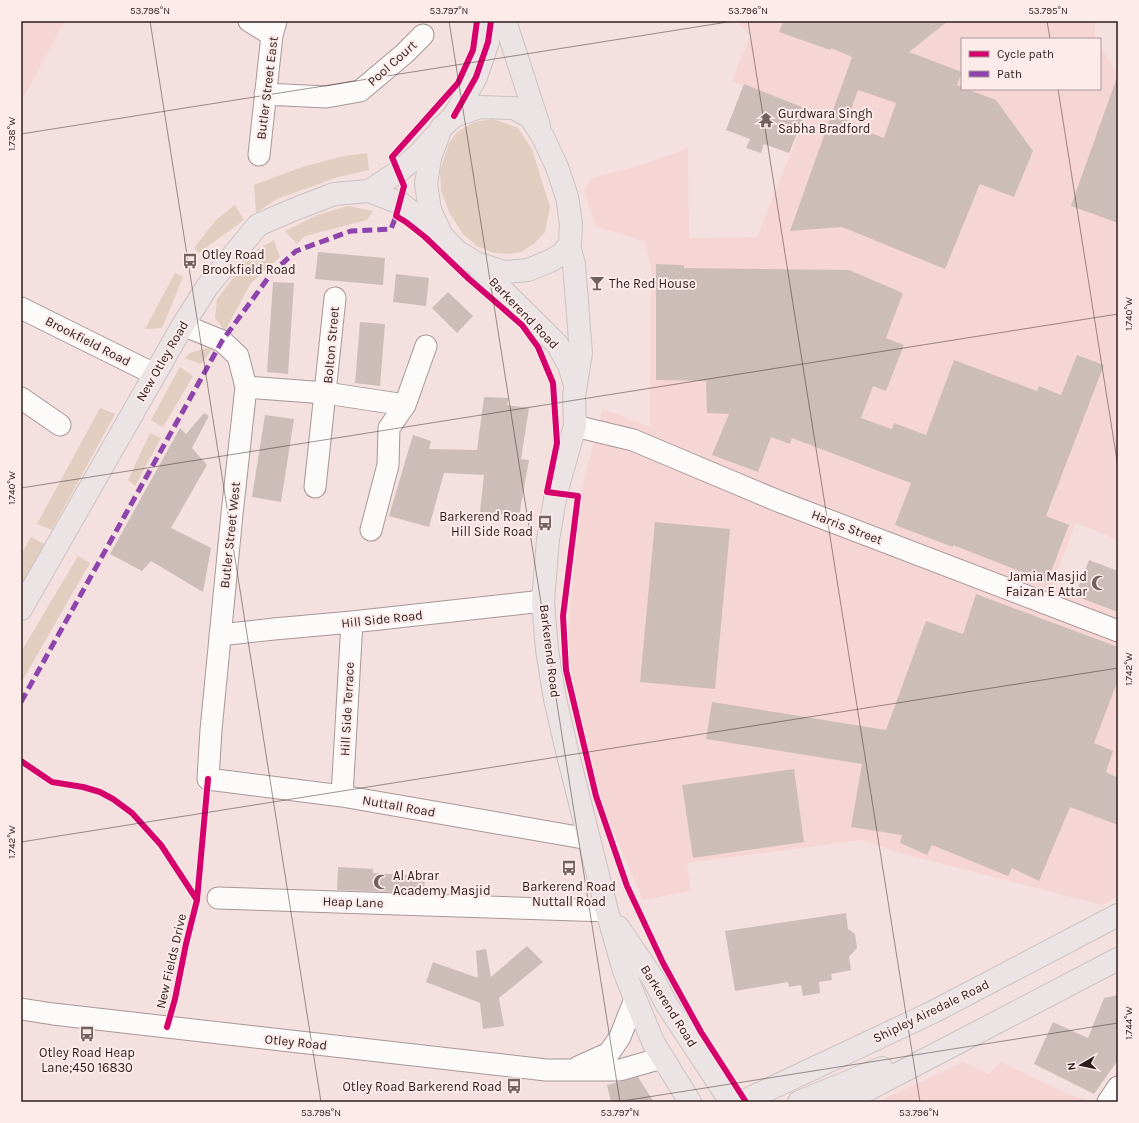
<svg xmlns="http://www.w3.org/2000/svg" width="1139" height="1123" viewBox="0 0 1139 1123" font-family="Karla,sans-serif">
<rect width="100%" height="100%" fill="#f4e0de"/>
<path fill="#f6d6d4" d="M 21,21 L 65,21 L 23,98 L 21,98 Z
M 737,21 L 1095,21 L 1095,39 L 962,39 L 962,89 L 1100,89 L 1100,46 L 1118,75 L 1118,540 L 1076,523 L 1052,585 L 1118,612 L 1118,896 L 1103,905 L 896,852 L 862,840 L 687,863 L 691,891 L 643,900 L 599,798 L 567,651 L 580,494 L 603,409 L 650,427 L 651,266 L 644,241 L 596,227 L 584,191 L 590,180 L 599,176 L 645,164 L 688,148 L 689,238 L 757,237 L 808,110 L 732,81 L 750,37 Z
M 963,1062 L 989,1074 L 1001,1062 L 1068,1094 L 1095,1102 L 877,1102 Z"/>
<path fill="#e1cec0" d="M 493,119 L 518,128 L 532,149 L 550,207 L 545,232 L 534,244 L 521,252 L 508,254 L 494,253 L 477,246 L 463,234 L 450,214 L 441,191 L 440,171 L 449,143 L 457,132 L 474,122 Z
M 367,153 L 369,170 L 338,177 L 277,199 L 256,213 L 254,185 L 302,167 L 344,156 Z
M 235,205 L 244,220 L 199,253 L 194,248 L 216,220 Z
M 348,206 L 373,211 L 367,220 L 305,236 L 297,244 L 285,231 L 317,215 Z
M 274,240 L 280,257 L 251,283 L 225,331 L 215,318 L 217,299 L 253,252 Z
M 175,273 L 183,277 L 162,328 L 145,329 Z
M 206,348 L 212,349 L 201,364 L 184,358 L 190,353 Z
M 180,367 L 193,376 L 163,427 L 151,420 Z
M 100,408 L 115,414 L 52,530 L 37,524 Z
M 150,433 L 161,438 L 135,486 L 128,480 Z
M 31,537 L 45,544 L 21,588 L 21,555 Z
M 78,556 L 90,563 L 21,683 L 21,652 Z"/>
<path fill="#cdbdb9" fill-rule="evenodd" d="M 783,21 L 948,21 L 909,52 L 962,72 L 957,85 L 962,87 L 962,89 L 967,89 L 996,100 L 1033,151 L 1014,197 L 980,184 L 945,269 L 842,227 L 790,231 L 852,57 L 831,48 L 830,50 L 779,32 ZM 858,90 L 896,103 L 884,138 L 846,124 Z
M 1116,80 L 1118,81 L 1118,223 L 1071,206 Z
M 744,84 L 807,109 L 789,153 L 764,144 L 761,153 L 746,148 L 750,139 L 726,130 Z
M 318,252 L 385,258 L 383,285 L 315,279 Z
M 656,264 L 684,265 L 684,268 L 849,270 L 903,293 L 886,338 L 904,345 L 886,391 L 873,386 L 861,418 L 892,429 L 894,423 L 926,435 L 954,360 L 1037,391 L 1039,386 L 1061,395 L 1077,355 L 1104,365 L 1046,516 L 1069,525 L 1047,582 L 953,545 L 953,547 L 895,525 L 911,483 L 876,470 L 792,438 L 790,444 L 771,437 L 758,472 L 712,455 L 729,414 L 707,413 L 706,381 L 656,380 Z
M 396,274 L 429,278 L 426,306 L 393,302 Z
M 273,282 L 294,283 L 288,374 L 267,372 Z
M 448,292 L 473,316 L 457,333 L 432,308 Z
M 360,322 L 385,324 L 380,386 L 355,383 Z
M 484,397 L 509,398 L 507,405 L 529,408 L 521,459 L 529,460 L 519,516 L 480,512 L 484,475 L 444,473 L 429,527 L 389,516 L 413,435 L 431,441 L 429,449 L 477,450 Z
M 204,413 L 209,416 L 192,448 L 207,465 L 171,528 L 211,548 L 203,592 L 151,561 L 142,571 L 110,554 L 180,428 L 186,434 Z
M 265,415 L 294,419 L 281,502 L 252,497 Z
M 655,522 L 730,529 L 715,689 L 640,682 Z
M 1089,560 L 1118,571 L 1118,612 L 1075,596 Z
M 976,594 L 1118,647 L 1118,680 L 1094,743 L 1113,751 L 1106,772 L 1118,778 L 1118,825 L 1070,807 L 1039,881 L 1012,868 L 1008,876 L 932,845 L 927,855 L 900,843 L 902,835 L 851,827 L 862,764 L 706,739 L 712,702 L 886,730 L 926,621 L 963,634 Z
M 794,769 L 804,842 L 693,858 L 682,785 Z
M 338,867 L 373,869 L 373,873 L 425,876 L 424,893 L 337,890 Z
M 846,913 L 848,929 L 855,934 L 857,948 L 849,957 L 851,970 L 831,974 L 832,980 L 819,982 L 820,993 L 803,996 L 801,985 L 789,987 L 788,982 L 735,991 L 725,931 Z
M 527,946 L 543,962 L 499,998 L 504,1026 L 483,1029 L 480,1003 L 426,982 L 433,962 L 478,978 L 476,951 L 486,949 L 491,977 Z
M 1118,995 L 1118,1060 L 1094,1094 L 1034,1064 L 1053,1022 L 1088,1038 L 1104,998 Z
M 638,1077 L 654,1102 L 611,1102 L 607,1085 Z"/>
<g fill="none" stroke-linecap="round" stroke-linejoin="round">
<g stroke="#a89796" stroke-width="23">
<path id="minor" d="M 249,21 L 272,35
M 265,94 L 326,97 L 360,91 L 404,54 L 423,35
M 259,155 L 272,35 L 276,21
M 21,308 L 154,374
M 183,325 L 222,341 L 238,356 L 246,387 L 232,514 L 211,730 L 208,779 L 342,796 L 589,839
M 246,387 L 326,393 L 405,405
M 21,398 L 60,425
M 575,426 L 633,440 L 778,501 L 1118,631
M 315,487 L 335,298
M 371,530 L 388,465 L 389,428 L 405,405 L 426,346
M 220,635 L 274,629 L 352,622 L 543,601
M 342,796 L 352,622
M 218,898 L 607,911
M 21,1009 L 53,1014 L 546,1070 L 620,1070 L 662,1058
M 578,1067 L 609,1053 L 620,1037 L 635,999
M 1108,1102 L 1118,1087"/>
</g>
<g stroke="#ccc2c1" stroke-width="24">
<path id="major" d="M 505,21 L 539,126
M 454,116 L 476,77 L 488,42 L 491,21
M 369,191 L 398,172 L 418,155 L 434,137
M 569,246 L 574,264 L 581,353 L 574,396 L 575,426 L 556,493 L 548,540 L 543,601 L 547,650 L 555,699 L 567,751 L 607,911 L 624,971 L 653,1042 L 690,1102
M 478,266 L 557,344 L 569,365 L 575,385
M 21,609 L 183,325 L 207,287 L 258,225 L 295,209 L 334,194 L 369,191 L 400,203 L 442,236 L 458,252 L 476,263 L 504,272 L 528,270 L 550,261 L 562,254 L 570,244 L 571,223 L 567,197 L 557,167 L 543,137 L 530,117 L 514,108 L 480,107 L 454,116 L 441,128 L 430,158 L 426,184 L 430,210 L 442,236
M 618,927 L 654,980 L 667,1005 L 731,1102
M 742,1102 L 933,1012 L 1118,915
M 799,1102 L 882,1068
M 844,1102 L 1118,959"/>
</g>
<use href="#minor" stroke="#fdfafa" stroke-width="21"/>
<use href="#major" stroke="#ebe3e4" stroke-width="22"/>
<path stroke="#8e44ad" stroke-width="5" stroke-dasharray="10 5" stroke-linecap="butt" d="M 21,702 L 222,341 L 271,274 L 296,251 L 351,231 L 391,229 L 396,216"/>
<g stroke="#fdebea" stroke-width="8">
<path id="cycleway" d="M 477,21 L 473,50 L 458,83 L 392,157 L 404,186 L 396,216 L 406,222 L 425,237 L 469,279 L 522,325 L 538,347 L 553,383 L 557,443 L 547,492 L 578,496 L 563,616 L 566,670 L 596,796 L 627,886 L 663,963 L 701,1032 L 746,1102
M 454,116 L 476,77 L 488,42 L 491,21
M 21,761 L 52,782 L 83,787 L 100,792 L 113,799 L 132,813 L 161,845 L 197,900
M 167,1027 L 175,999 L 186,944 L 197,900 L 208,779"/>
</g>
<use href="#cycleway" stroke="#d6006c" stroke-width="6"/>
</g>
<path fill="none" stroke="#2b1c1b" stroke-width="1" stroke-opacity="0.45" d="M 150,21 L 321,1102M 449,21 L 620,1102M 748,21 L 920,1102M 1047,21 L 1050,39M 1058,89 L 1118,467M 21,134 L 734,21M 21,488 L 1118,314M 21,842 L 1118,668M 21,1094 L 22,1102M 616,1102 L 1118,1023"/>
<defs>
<g id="temple-bare" transform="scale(1.2)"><path d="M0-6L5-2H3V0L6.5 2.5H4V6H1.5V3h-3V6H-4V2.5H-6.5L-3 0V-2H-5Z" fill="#71615f" stroke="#fdebea" stroke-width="2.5" paint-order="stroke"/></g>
<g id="bus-bare" transform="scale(1.2)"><path d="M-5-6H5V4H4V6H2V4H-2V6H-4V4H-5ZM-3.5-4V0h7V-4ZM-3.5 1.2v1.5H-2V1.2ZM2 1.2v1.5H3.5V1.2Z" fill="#71615f" stroke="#fdebea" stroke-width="2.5" paint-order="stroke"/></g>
<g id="bar-bare" transform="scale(1.2)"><path d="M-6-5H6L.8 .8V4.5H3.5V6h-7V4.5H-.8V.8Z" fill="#71615f" stroke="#fdebea" stroke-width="2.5" paint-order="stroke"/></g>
<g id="mosque-bare" transform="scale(1.2)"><path d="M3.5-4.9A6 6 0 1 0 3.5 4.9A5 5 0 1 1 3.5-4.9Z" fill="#71615f" stroke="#fdebea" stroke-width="2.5" paint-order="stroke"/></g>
</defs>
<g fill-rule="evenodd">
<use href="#temple-bare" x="766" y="120"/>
<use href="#bus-bare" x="190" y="261"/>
<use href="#bar-bare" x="597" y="283"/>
<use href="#bus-bare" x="545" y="523"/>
<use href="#mosque-bare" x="1099" y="583"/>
<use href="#bus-bare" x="569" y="868"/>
<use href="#mosque-bare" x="381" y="882"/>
<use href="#bus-bare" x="87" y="1034"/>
<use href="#bus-bare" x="514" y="1086"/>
</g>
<g text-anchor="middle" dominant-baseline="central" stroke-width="4" stroke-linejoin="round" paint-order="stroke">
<g font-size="13" fill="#2b1c1b" stroke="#fdebea">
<text transform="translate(392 63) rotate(-42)">Pool Court</text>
<text transform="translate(267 88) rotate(-83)">Butler Street East</text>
<text transform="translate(524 313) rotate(46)">Barkerend Road</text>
<text transform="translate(88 341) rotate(27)">Brookfield Road</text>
<text transform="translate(331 345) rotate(-85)">Bolton Street</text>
<text transform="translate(162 361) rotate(-60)">New Otley Road</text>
<text transform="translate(847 527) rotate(21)">Harris Street</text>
<text transform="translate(230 535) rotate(-84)">Butler Street West</text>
<text transform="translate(382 619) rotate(-6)">Hill Side Road</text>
<text transform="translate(550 651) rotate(83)">Barkerend Road</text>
<text transform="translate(347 709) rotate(-87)">Hill Side Terrace</text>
<text transform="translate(399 806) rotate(10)">Nuttall Road</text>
<text transform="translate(353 902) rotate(2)">Heap Lane</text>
<text transform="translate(171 961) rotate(-77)">New Fields Drive</text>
<text transform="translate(669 1006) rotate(58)">Barkerend Road</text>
<text transform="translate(931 1011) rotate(-26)">Shipley Airedale Road</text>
<text transform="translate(296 1042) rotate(6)">Otley Road</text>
</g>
<g font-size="13" fill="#2b1c1b" stroke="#fdebea" text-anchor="start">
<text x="778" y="113">Gurdwara Singh<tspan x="778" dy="15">Sabha Bradford</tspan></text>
<text x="202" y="254">Otley Road<tspan x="202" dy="15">Brookfield Road</tspan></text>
<text x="609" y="283">The Red House</text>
<text x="533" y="516" text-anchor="end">Barkerend Road<tspan x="533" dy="15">Hill Side Road</tspan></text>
<text x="1087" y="576" text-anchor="end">Jamia Masjid<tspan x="1087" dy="15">Faizan E Attar</tspan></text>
<text x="393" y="875">Al Abrar<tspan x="393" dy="15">Academy Masjid</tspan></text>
<text x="569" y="886" text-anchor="middle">Barkerend Road<tspan x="569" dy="15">Nuttall Road</tspan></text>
<text x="87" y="1052" text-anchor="middle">Otley Road Heap<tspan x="87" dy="15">Lane;450 16830</tspan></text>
<text x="502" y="1086" text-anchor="end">Otley Road Barkerend Road</text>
</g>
</g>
<rect width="1139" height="1123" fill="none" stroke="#fdebea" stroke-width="44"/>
<rect x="961" y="38" width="140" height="52" fill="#fdebea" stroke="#a99897"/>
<rect x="969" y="51" width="20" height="6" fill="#d6006c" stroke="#a99897"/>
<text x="997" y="58" font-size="12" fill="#2b1c1b">Cycle path</text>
<rect x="969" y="71" width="20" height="6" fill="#8e44ad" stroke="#a99897"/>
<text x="997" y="78" font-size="12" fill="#2b1c1b">Path</text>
<g transform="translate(1081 1065) rotate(261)" stroke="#fdebea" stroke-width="3" paint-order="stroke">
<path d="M0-3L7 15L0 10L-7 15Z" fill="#2b1c1b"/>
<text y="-6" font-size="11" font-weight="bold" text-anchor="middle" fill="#2b1c1b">N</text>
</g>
<rect x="22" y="22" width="1095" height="1079" fill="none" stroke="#2b1c1b" stroke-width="1.5"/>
<g font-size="10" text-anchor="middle" fill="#2b1c1b">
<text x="150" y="14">53.798°N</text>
<text x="449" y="14">53.797°N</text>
<text x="748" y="14">53.796°N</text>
<text x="1048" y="14">53.795°N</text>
<text transform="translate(11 134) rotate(-90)" y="4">1.738°W</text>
<text transform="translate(1128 314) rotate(-90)" y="4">1.740°W</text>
<text transform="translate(11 488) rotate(-90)" y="4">1.740°W</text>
<text transform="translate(1128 669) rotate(-90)" y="4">1.742°W</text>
<text transform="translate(11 842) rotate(-90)" y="4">1.742°W</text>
<text transform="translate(1128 1023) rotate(-90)" y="4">1.744°W</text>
<text x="321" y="1116">53.798°N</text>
<text x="620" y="1116">53.797°N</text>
<text x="919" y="1116">53.796°N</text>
</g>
</svg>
